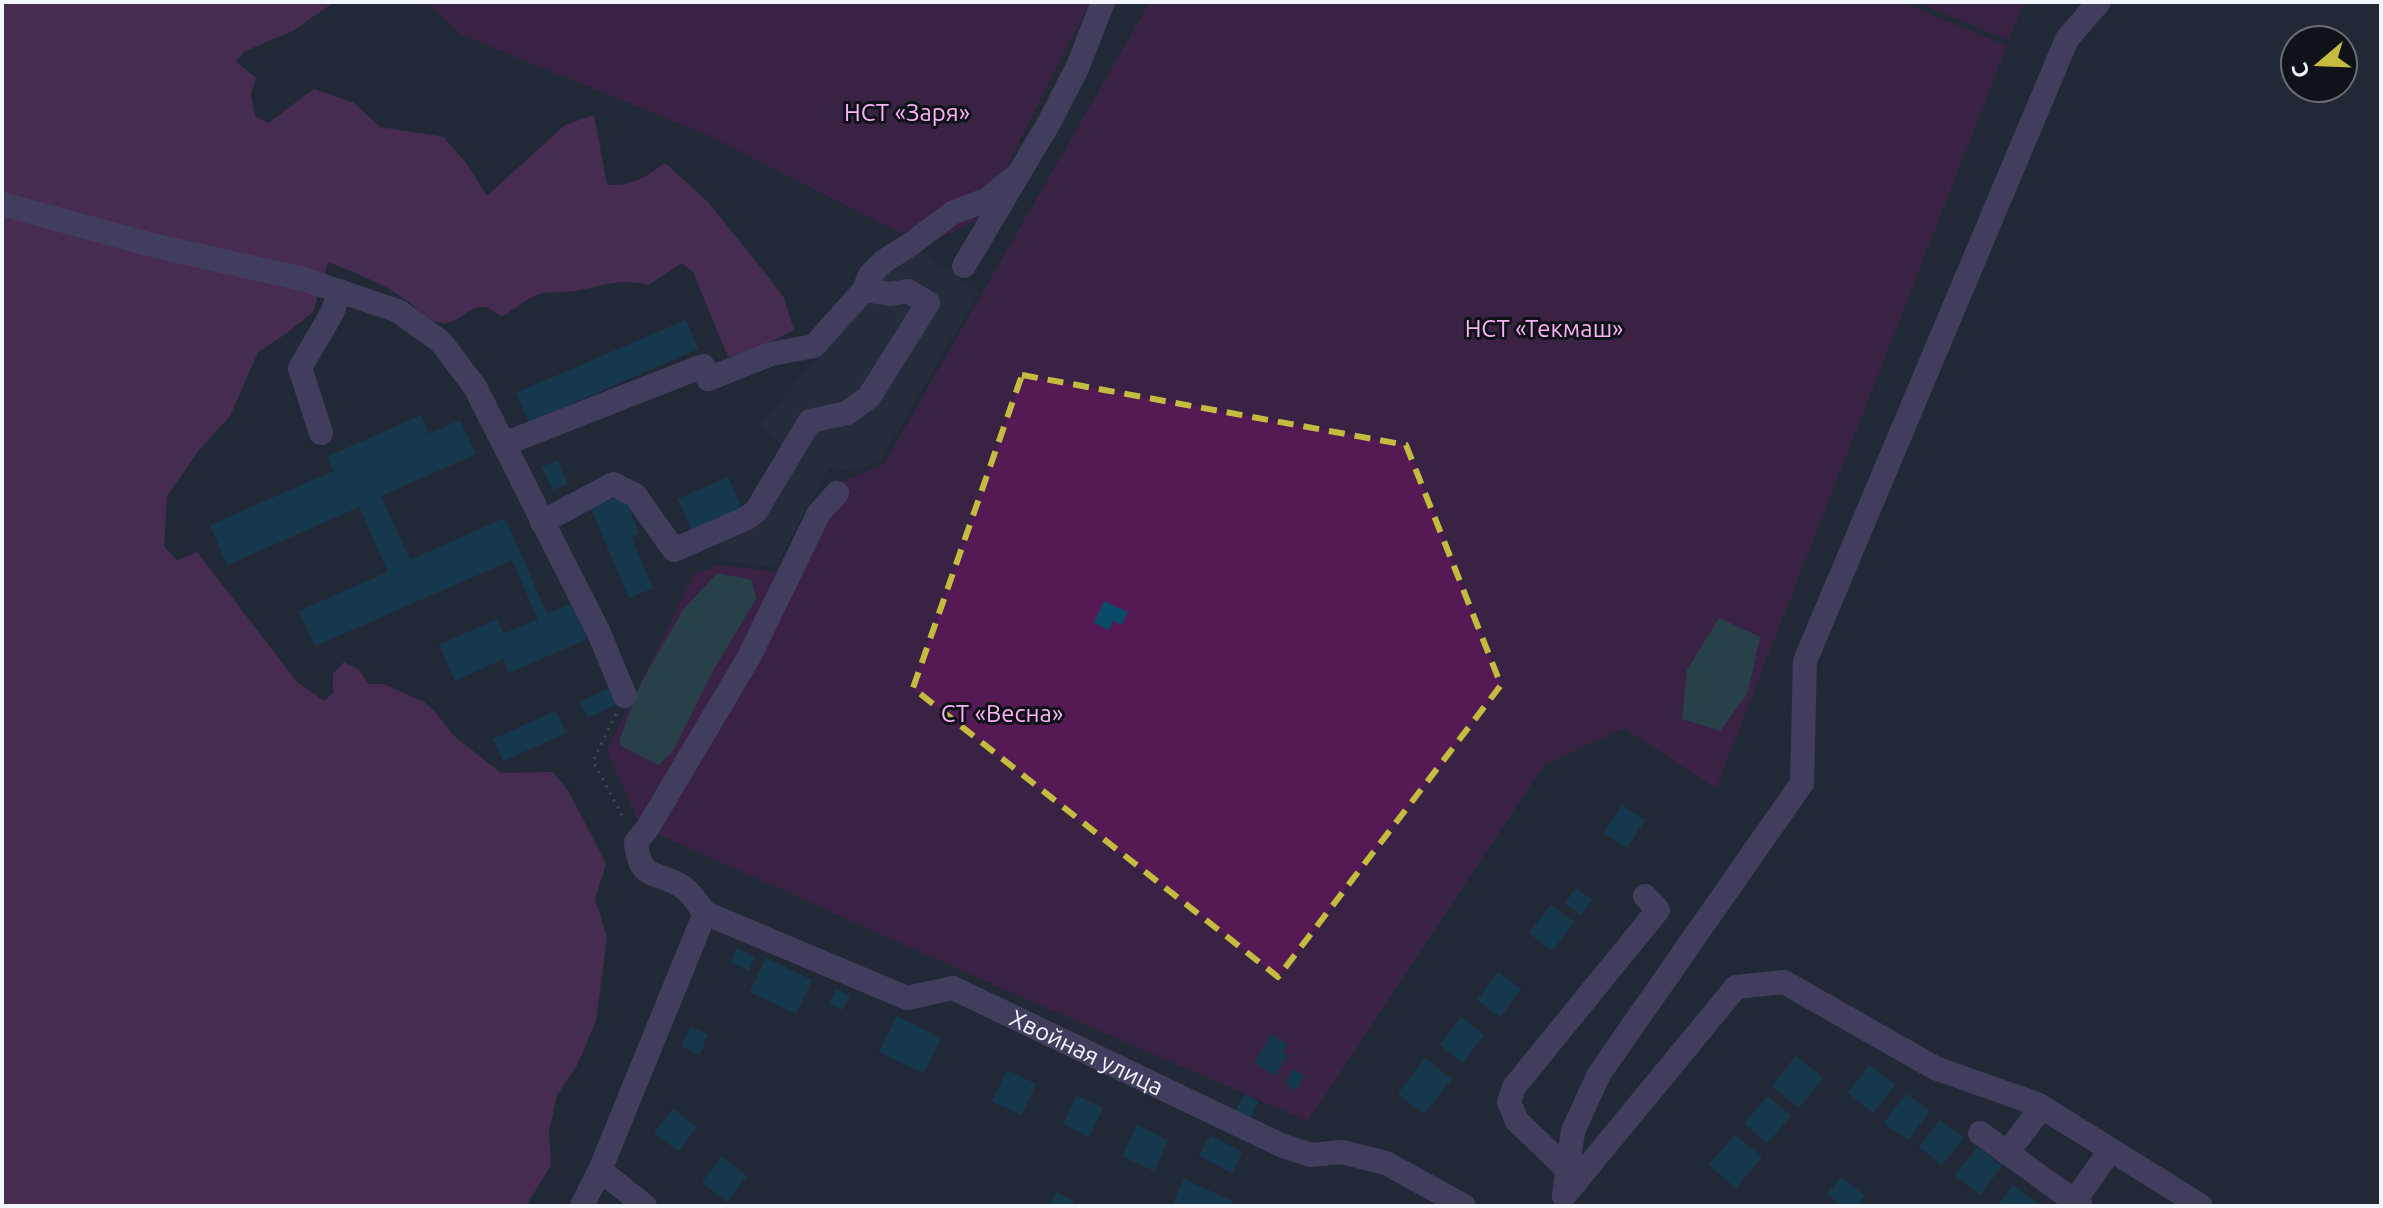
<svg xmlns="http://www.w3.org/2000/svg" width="2383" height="1208" viewBox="0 0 2383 1208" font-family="Ubuntu,sans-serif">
<rect width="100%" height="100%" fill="#232937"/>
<path fill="#293245" d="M 916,249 L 979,292 L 880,461 L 857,471 L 829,468 L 775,567 L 719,560 L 722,533 L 737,530 L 784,447 L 759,425 L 872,297 L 896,256 Z"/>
<path fill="#551953" d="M 426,2 L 1090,2 L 980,219 L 924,245 L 710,136 L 462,35 Z
M 1150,2 L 1900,2 L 2007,46 L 1716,788 L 1624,728 L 1544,765 L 1308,1121 L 1001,988 L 647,829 L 640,825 L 607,751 L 694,574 L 721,565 L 779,572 L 830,488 L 884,464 Z
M 1916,2 L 2024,2 L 2009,40 Z"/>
<path fill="#742f71" d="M 2,2 L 334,2 L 293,31 L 245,51 L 236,62 L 256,78 L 251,94 L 255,116 L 268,123 L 314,89 L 354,103 L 380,127 L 445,137 L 446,140 L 466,163 L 487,196 L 565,125 L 594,115 L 607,185 C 633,186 644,178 665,163 L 708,202 L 762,269 L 784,298 L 794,330 L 764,345 L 728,357 L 693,272 L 682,263 L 648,285 C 620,276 594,289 566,292 C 557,293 548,291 540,294 C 526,298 515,310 502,316 C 497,314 490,308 485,307 C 470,305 460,322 445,323 C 429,323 418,309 407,301 C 384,283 355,273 328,262 L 313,312 L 287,333 L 258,352 L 230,416 L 199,450 L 167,496 L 164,546 L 177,561 L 197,552 L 297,682 L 324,701 L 333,693 L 333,674 L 344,662 L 359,670 L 369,684 L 383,684 L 424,702 L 436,713 L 454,736 L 501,773 L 553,772 L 569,792 L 606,864 L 595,899 L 607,937 L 596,1021 L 576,1067 L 557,1095 L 549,1131 L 551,1165 L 526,1206 L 2,1206 Z"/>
<path fill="#2f5e61" d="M 717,573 L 752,580 L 756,599 L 711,674 L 673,751 L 658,765 L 621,746 L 619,741 L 641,683 L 683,610 Z
M 1719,618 L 1760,637 L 1748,692 L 1720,731 L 1682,719 L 1687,670 Z"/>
<path fill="#084b68" d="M 686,320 L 698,349 L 529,422 L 516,393 Z
M 421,415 L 429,434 L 460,420 L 476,454 L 381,496 L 410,560 L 505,518 L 547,614 L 571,604 L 587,639 L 509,673 L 503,659 L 455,681 L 439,645 L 497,619 L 503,634 L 538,619 L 512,560 L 315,646 L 299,611 L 388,572 L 359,507 L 227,565 L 210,525 L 334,471 L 327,457 Z
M 557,460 L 567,483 L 553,490 L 542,467 Z
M 728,477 L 742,509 L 692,531 L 678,499 Z
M 623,495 L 639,533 L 631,537 L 653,588 L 629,598 L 591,508 Z
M 1104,601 L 1128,612 L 1122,625 L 1113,621 L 1109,630 L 1094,623 Z
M 610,688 L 617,704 L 588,718 L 580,702 Z
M 556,711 L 566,733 L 503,761 L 493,739 Z
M 1622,805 L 1645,820 L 1627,848 L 1604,833 Z
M 1576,888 L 1592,900 L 1581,915 L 1565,904 Z
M 1551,905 L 1574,922 L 1552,951 L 1529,933 Z
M 737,948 L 755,957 L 749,970 L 731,962 Z
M 766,958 L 812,980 L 796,1014 L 750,992 Z
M 1498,972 L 1521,989 L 1500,1017 L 1477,1000 Z
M 836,989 L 850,996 L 842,1010 L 829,1004 Z
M 897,1016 L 941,1038 L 924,1073 L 879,1052 Z
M 1461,1017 L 1484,1035 L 1463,1063 L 1440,1045 Z
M 691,1027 L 708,1035 L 699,1055 L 681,1046 Z
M 1272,1034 L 1288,1044 L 1283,1052 L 1288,1055 L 1275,1076 L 1254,1062 Z
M 1796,1056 L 1823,1078 L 1799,1108 L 1772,1086 Z
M 1425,1058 L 1452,1079 L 1424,1114 L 1398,1094 Z
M 1870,1065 L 1895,1085 L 1873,1113 L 1848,1093 Z
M 1293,1069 L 1305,1076 L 1296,1091 L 1285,1083 Z
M 1007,1070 L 1036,1084 L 1021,1115 L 992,1101 Z
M 1245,1094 L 1259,1102 L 1248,1122 L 1233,1114 Z
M 1906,1094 L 1930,1111 L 1908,1140 L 1884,1123 Z
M 1077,1096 L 1103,1108 L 1089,1137 L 1063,1124 Z
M 1768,1096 L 1791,1116 L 1767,1143 L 1744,1123 Z
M 673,1109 L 697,1127 L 678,1151 L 654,1133 Z
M 1940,1120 L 1964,1138 L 1942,1165 L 1919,1147 Z
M 1137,1125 L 1168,1140 L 1154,1171 L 1122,1156 Z
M 1210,1135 L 1242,1152 L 1232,1173 L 1199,1156 Z
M 1735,1135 L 1762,1157 L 1736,1188 L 1709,1165 Z
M 1978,1147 L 2002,1166 L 1980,1195 L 1955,1175 Z
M 722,1157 L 747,1176 L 727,1202 L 702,1182 Z
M 1841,1177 L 1865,1196 L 1857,1206 L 1842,1206 L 1827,1194 Z
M 1184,1179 L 1234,1202 L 1232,1206 L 1172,1205 Z
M 2013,1185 L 2041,1206 L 1998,1206 Z
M 1057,1192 L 1074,1201 L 1071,1206 L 1057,1206 L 1051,1203 Z"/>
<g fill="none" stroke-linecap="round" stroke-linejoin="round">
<path stroke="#676d79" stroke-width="3" stroke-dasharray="2 6" stroke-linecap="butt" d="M 616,714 L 593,761 L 625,821"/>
<g stroke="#67568b" stroke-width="24">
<path d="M 2,204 L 156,246 L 303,279 L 398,311 L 441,342 L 475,387 L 599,633 L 625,696"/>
<path d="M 964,266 L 1050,121 L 1078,66 L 1103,2"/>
<path d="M 321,433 L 300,368 L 332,313 L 340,291"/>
<path d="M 504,444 L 703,366 L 708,379 L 771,354 L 814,346 L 864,290"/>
<path id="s1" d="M 837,493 L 819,513 L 749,657 L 647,829 L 636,842 C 640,884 658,869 684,888 C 692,894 699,905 705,913 L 907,998 L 953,988 L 1283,1146 L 1311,1155 L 1342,1152 L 1386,1163 L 1464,1206"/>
<path d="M 542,522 L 613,484 L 635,495 L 674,550 L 747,518 L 756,511 L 810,421 L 847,413 L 869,397 L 928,303 L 908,291 L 890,294 L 864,290 L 870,275 L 884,261 L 911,244 L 952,213 L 986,200 L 1016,176"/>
<path d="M 1980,1133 L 2081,1206"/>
<path d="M 2007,1153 L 2042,1107"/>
<path d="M 600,1170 L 645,1206"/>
<path d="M 1568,1170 L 1517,1121 L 1509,1102 L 1514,1087 L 1658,910 L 1645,896"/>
<path d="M 1564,1195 L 1573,1131 L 1599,1074 L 1802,783 L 1805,661 L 2067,39 L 2099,2"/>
<path d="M 1564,1196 L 1736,987 L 1784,982 L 1935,1068 L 2037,1104 L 2201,1206"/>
<path d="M 2074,1201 L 2111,1150"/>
<path d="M 582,1206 L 600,1170 L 705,913"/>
</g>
</g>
<path d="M0 0H2383V1208H0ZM 1022,375 L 1406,445 L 1501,685 L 1278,977 L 913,688 Z" fill="#232937" fill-opacity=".55" fill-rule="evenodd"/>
<path fill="none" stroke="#c4bc3e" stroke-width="6" stroke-dasharray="16 10" stroke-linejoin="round" d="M 1022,375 L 1406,445 L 1501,685 L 1278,977 L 913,688 Z"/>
<g text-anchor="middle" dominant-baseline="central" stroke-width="6" stroke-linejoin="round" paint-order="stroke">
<g font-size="24" fill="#ffb1f8" stroke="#0f1218">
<text x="907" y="112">НСТ «Заря»</text>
<text x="1544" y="328">НСТ «Текмаш»</text>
<text x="1002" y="713">СТ «Весна»</text>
</g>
<g font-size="24" fill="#f0f5fe" stroke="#0f1218">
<text stroke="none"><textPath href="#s1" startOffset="924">Хвойная улица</textPath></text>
</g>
</g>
<rect width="2383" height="1208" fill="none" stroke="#f0f5fe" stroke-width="8"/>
<g transform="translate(2319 64) rotate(251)"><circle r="38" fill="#0f1218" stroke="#696d74" stroke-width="2"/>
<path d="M0-6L14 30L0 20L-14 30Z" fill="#c4bc3e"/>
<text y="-12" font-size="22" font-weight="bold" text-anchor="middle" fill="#f0f5fe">С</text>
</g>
</svg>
